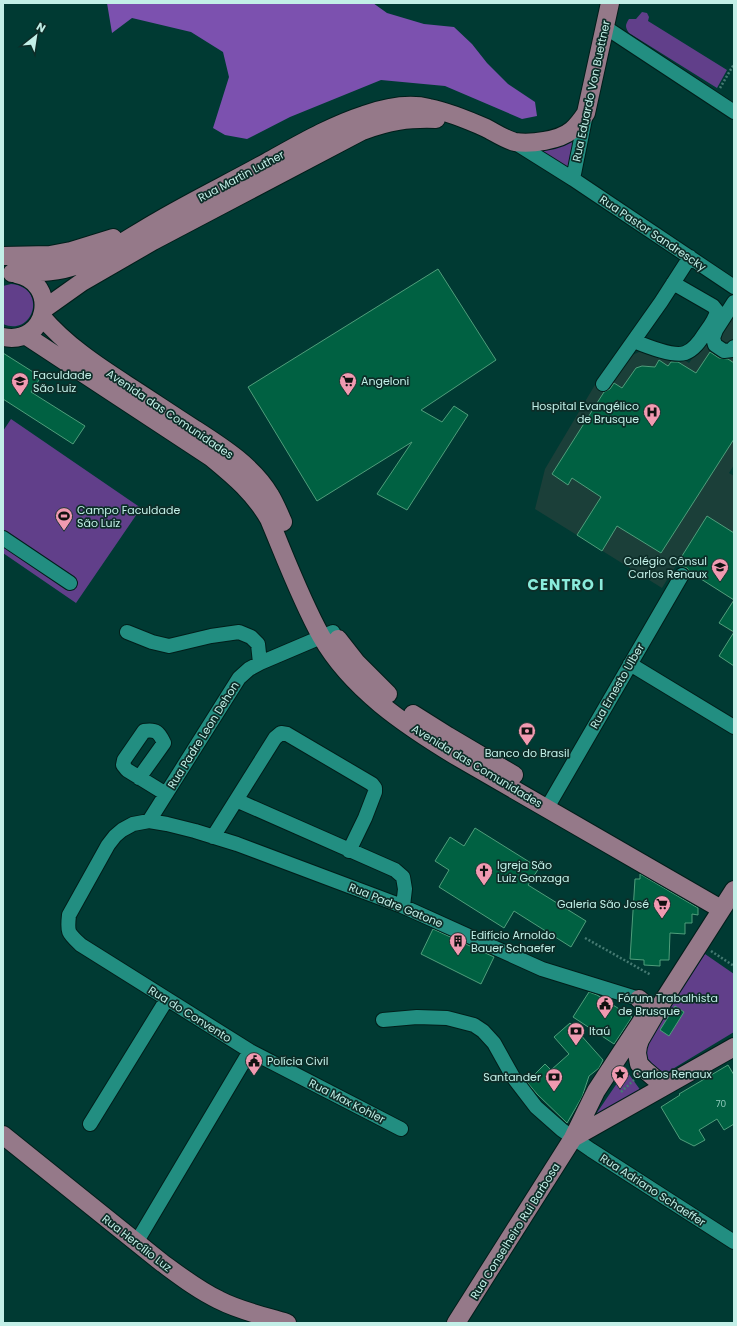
<svg xmlns="http://www.w3.org/2000/svg" width="737" height="1326" viewBox="0 0 737 1326" font-family="Poppins,sans-serif">
<rect width="100%" height="100%" fill="#003a33"/>
<path fill="#1b3f39" d="M 734,297 L 734,465 L 729,473 L 734,476 L 734,666 L 719,656 L 733,633 L 719,623 L 733,600 L 677,564 L 662,588 L 535,509 L 545,469 L 605,368 L 658,343 L 689,363 Z"/>
<path fill="#613f8a" d="M 642,12 L 647,13 L 649,17 L 648,21 L 727,70 L 717,88 L 629,33 C 625,27 625,25 629,19 L 636,19 Z
M 575,137 L 569,170 L 535,149 Z
M 11,284 C 48,287 34,337 3,324 L 3,286 Z
M 11,419 L 141,508 L 76,603 L 3,553 L 3,431 Z
M 705,954 L 734,974 L 734,1032 L 661,1076 L 645,1055 L 646,1042 Z
M 626,1070 L 641,1091 L 594,1117 Z"/>
<path fill="#7c51af" d="M 107,3 L 373,3 L 387,13 L 424,24 L 454,27 L 472,44 L 487,63 L 508,84 L 535,102 L 537,116 L 522,119 L 445,86 L 381,80 L 290,117 L 247,139 L 225,135 L 213,128 L 229,77 L 223,52 L 191,32 L 132,18 L 112,33 Z"/>
<path fill="#006142" stroke="#4f9e7b" d="M 438,269 L 496,360 L 421,410 L 442,422 L 454,406 L 468,415 L 407,510 L 377,494 L 412,442 L 317,501 L 248,387 Z
M 710,352 L 719,358 L 728,359 L 734,363 L 734,439 L 661,553 L 617,526 L 602,551 L 577,535 L 601,497 L 572,478 L 568,485 L 552,474 L 604,392 L 610,389 L 614,383 L 622,388 L 636,368 L 642,366 L 655,367 L 659,360 L 668,366 L 671,362 L 678,362 L 696,373 Z
M 3,353 L 41,377 L 31,392 L 85,426 L 73,444 L 3,399 Z
M 707,516 L 734,533 L 734,666 L 719,656 L 734,632 L 719,623 L 734,600 L 690,572 L 687,568 L 681,567 L 677,564 Z
M 475,828 L 539,868 L 528,885 L 586,921 L 571,947 L 514,911 L 504,928 L 439,887 L 449,870 L 435,861 L 450,837 L 464,846 Z
M 640,874 L 698,908 L 698,915 L 692,914 L 692,923 L 685,923 L 685,934 L 670,933 L 669,960 L 660,960 L 660,966 L 644,965 L 644,960 L 630,959 L 635,879 L 640,879 Z
M 433,929 L 494,957 L 481,984 L 421,954 Z
M 589,992 L 597,995 L 632,1017 L 614,1044 L 573,1017 Z
M 675,1006 L 684,1012 L 669,1036 L 660,1030 Z
M 570,1023 L 603,1060 L 599,1068 L 589,1076 L 582,1097 L 567,1123 L 537,1094 L 527,1082 L 545,1064 L 551,1070 L 569,1054 L 554,1037 Z
M 728,1065 L 734,1075 L 734,1124 L 724,1130 L 717,1119 L 699,1130 L 705,1140 L 694,1146 L 680,1139 L 661,1107 L 680,1095 L 679,1094 Z"/>
<g fill="none" stroke-linecap="round" stroke-linejoin="round">
<g stroke="#001e1a" stroke-width="16">
<path id="minor" d="M 605,27 L 734,112
M 514,142 L 573,179 L 734,287
M 573,179 L 586,114
M 734,302 L 716,330 L 713,338 L 715,345 L 724,351 L 732,350 L 734,347
M 634,341 C 646,346 673,357 685,353 C 694,350 700,341 705,333 C 710,326 715,320 717,311 L 713,306 L 673,283
M 603,384 L 661,302 L 690,257
M 3,538 L 70,583
M 127,632 L 152,642 L 169,646 L 211,636 L 239,632 L 251,637 L 258,644 L 260,663
M 630,664 L 734,727
M 139,778 L 164,743 C 159,732 156,729 144,731 L 124,760 L 123,765 L 127,770 L 166,794
M 236,800 L 395,870 L 403,877 L 405,889 L 403,906
M 547,808 L 682,575
M 149,821 L 239,678 L 249,669 L 260,663 L 333,632
M 213,837 L 275,738 L 281,733 L 287,734 L 372,784 L 375,788 L 375,792 L 365,818 L 349,851
M 383,1020 L 417,1017 L 447,1018 L 474,1025 L 483,1031 L 494,1043 L 513,1077 L 536,1107 L 562,1130 L 591,1150 L 734,1242
M 90,1124 L 167,999
M 401,1129 L 250,1051 L 81,945 C 68,933 67,933 69,915 L 108,845 L 115,836 L 122,830 L 133,824 L 149,821 L 167,824 L 195,831 L 237,844 L 402,906 L 542,969 L 639,999
M 136,1243 L 250,1051"/>
</g>
<g stroke="#001e1a" stroke-width="20">
<path id="major" d="M 3,256 L 50,255 L 71,251 L 113,238
M 12,273 C 32,272 55,273 75,266 C 105,256 131,236 158,221 C 194,200 231,182 267,162 C 298,145 330,126 364,115 C 384,108 409,103 429,108 C 449,112 468,120 486,128 C 494,132 506,140 515,142 C 531,144 559,141 572,130 C 578,125 582,119 586,113 L 610,3
M 44,309 L 82,282 L 153,241 L 362,131 C 389,121 408,118 436,119
M 42,317 C 66,345 96,365 127,385 C 149,399 171,414 193,428 C 221,446 253,466 270,495 C 275,503 279,513 283,522
M 25,335 L 212,458 C 235,477 254,493 269,519 C 285,557 301,600 321,636 C 351,689 405,725 456,756 L 721,909
M 3,337 C 48,346 60,282 16,274
M 338,639 L 356,662 L 388,694
M 413,714 L 448,736 L 514,775
M 670,1083 L 659,1082 L 645,1070 L 639,1064 L 637,1053 L 638,1046 L 640,1040 L 658,1009 L 734,890
M 3,1135 L 161,1262 C 180,1276 198,1290 219,1300 C 240,1311 264,1316 287,1323
M 573,1138 L 734,1047
M 456,1323 L 573,1138 L 596,1091 L 647,1013 L 647,1006 L 639,999"/>
</g>
<path stroke="#447a72" stroke-width="2.5" stroke-dasharray="2 2" stroke-linecap="butt" d="M 720,88 L 734,64
M 585,938 L 651,975
M 711,951 L 734,966
M 621,1092 L 634,1080"/>
<use href="#minor" stroke="#228e81" stroke-width="14"/>
<use href="#major" stroke="#957989" stroke-width="18"/>
</g>
<defs>
<g id="university-pin" transform="scale(0.9)"><path d="M0 17L-7.5 6A9.5 9.5 0 1 1 7.5 6Z" fill="#f19ab1" stroke="#0d2d28"/><path d="M0-5L7-2L0 1L-7-2ZM-4 1L0 2.5L4 1V4Q0 6-4 4Z" fill="#111"/></g>
<g id="supermarket-pin" transform="scale(0.9)"><path d="M0 17L-7.5 6A9.5 9.5 0 1 1 7.5 6Z" fill="#f19ab1" stroke="#0d2d28"/><path d="M-6-5.5h2.5l.6 2H6L4.5 2H-2.5L-4.4-4H-6ZM-1.5 3.2a1.3 1.3 0 1 0 .1 0ZM3 3.2a1.3 1.3 0 1 0 .1 0Z" fill="#111"/></g>
<g id="hospital-pin" transform="scale(0.9)"><path d="M0 17L-7.5 6A9.5 9.5 0 1 1 7.5 6Z" fill="#f19ab1" stroke="#0d2d28"/><path d="M-5-5h3v3.5h4V-5h3V5h-3V1.5h-4V5h-3Z" fill="#111"/></g>
<g id="stadium-pin" transform="scale(0.9)"><path d="M0 17L-7.5 6A9.5 9.5 0 1 1 7.5 6Z" fill="#f19ab1" stroke="#0d2d28"/><path d="M0-5a6.5 5 0 1 0 0 10a6.5 5 0 1 0 0-10ZM-3.5-1.8h7v3.6h-7Z" fill="#111"/></g>
<g id="school-pin" transform="scale(0.9)"><path d="M0 17L-7.5 6A9.5 9.5 0 1 1 7.5 6Z" fill="#f19ab1" stroke="#0d2d28"/><path d="M0-5L7-2L0 1L-7-2ZM-4 1L0 2.5L4 1V4Q0 6-4 4Z" fill="#111"/></g>
<g id="bank-pin" transform="scale(0.9)"><path d="M0 17L-7.5 6A9.5 9.5 0 1 1 7.5 6Z" fill="#f19ab1" stroke="#0d2d28"/><path d="M-6-4H6V4H-6ZM0-2.3a2.3 2.3 0 1 0 0 4.6a2.3 2.3 0 1 0 0-4.6Z" fill="#111"/></g>
<g id="church-pin" transform="scale(0.9)"><path d="M0 17L-7.5 6A9.5 9.5 0 1 1 7.5 6Z" fill="#f19ab1" stroke="#0d2d28"/><path d="M-1.2-6h2.4v3.5h3.3v2.4h-3.3V6h-2.4V-.1h-3.3v-2.4h3.3Z" fill="#111"/></g>
<g id="building-pin" transform="scale(0.9)"><path d="M0 17L-7.5 6A9.5 9.5 0 1 1 7.5 6Z" fill="#f19ab1" stroke="#0d2d28"/><path d="M-4-6H4V6H1V3H-1V6H-4ZM-2.5-4.3h1.7v1.8h-1.7ZM.8-4.3h1.7v1.8H.8ZM-2.5-1h1.7V.8h-1.7ZM.8-1h1.7V.8H.8Z" fill="#111"/></g>
<g id="civic-pin" transform="scale(0.9)"><path d="M0 17L-7.5 6A9.5 9.5 0 1 1 7.5 6Z" fill="#f19ab1" stroke="#0d2d28"/><path d="M-.6-6.5H3V-4.5H.6V-3L4-1V1h2V6H-6V1h2V-1L-.6-3ZM-1.2 2.5V6h2.4V2.5Z" fill="#111"/></g>
<g id="sight-pin" transform="scale(0.9)"><path d="M0 17L-7.5 6A9.5 9.5 0 1 1 7.5 6Z" fill="#f19ab1" stroke="#0d2d28"/><path d="M0-6L1.8-2.2L6-1.7L2.9 1.2L3.7 5.4L0 3.3L-3.7 5.4L-2.9 1.2L-6-1.7L-1.8-2.2Z" fill="#111"/></g>
</defs>
<g fill-rule="evenodd">
<use href="#university-pin" x="20" y="381"/>
<use href="#supermarket-pin" x="348" y="381"/>
<use href="#hospital-pin" x="652" y="412"/>
<use href="#stadium-pin" x="64" y="516"/>
<use href="#school-pin" x="720" y="567"/>
<use href="#bank-pin" x="527" y="731"/>
<use href="#church-pin" x="484" y="871"/>
<use href="#supermarket-pin" x="662" y="904"/>
<use href="#building-pin" x="458" y="941"/>
<use href="#civic-pin" x="605" y="1004"/>
<use href="#bank-pin" x="576" y="1031"/>
<use href="#civic-pin" x="254" y="1061"/>
<use href="#sight-pin" x="620" y="1074"/>
<use href="#bank-pin" x="554" y="1077"/>
</g>
<g text-anchor="middle" dominant-baseline="central" stroke-width="3.5" stroke-linejoin="round" paint-order="stroke">
<g font-size="9" fill="#92ccbe">
<text x="721" y="1104">70</text>
</g>
<g font-size="11" fill="#c2efe7" stroke="#0d2d28">
<text transform="translate(591 91) rotate(-78)">Rua Eduardo Von Buettner</text>
<text transform="translate(241 176) rotate(-28)">Rua Martin Luther</text>
<text transform="translate(653 233) rotate(34)">Rua Pastor Sandrescky</text>
<text transform="translate(170 414) rotate(34)">Avenida das Comunidades</text>
<text transform="translate(617 686) rotate(-60)">Rua Ernesto Ulber</text>
<text transform="translate(203 735) rotate(-58)">Rua Padre Leon Dehon</text>
<text transform="translate(477 766) rotate(31)">Avenida das Comunidades</text>
<text transform="translate(396 905) rotate(22)">Rua Padre Gatone</text>
<text transform="translate(190 1014) rotate(32)">Rua do Convento</text>
<text transform="translate(347 1101) rotate(27)">Rua Max Kohler</text>
<text transform="translate(653 1190) rotate(33)">Rua Adriano Schaeffer</text>
<text transform="translate(515 1231) rotate(-58)">Rua Conselheiro Rui Barbosa</text>
<text transform="translate(137 1243) rotate(38)">Rua Hercílio Luz</text>
</g>
<g font-size="11" fill="#c2efe7" stroke="#0d2d28" text-anchor="start">
<text x="33" y="375">Faculdade<tspan x="33" dy="13">São Luiz</tspan></text>
<text x="361" y="381">Angeloni</text>
<text x="639" y="406" text-anchor="end">Hospital Evangélico<tspan x="639" dy="13">de Brusque</tspan></text>
<text x="77" y="510">Campo Faculdade<tspan x="77" dy="13">São Luiz</tspan></text>
<text x="707" y="561" text-anchor="end">Colégio Cônsul<tspan x="707" dy="13">Carlos Renaux</tspan></text>
<text x="527" y="753" text-anchor="middle">Banco do Brasil</text>
<text x="497" y="865">Igreja São<tspan x="497" dy="13">Luiz Gonzaga</tspan></text>
<text x="649" y="904" text-anchor="end">Galeria São José</text>
<text x="471" y="935">Edifício Arnoldo<tspan x="471" dy="13">Bauer Schaefer</tspan></text>
<text x="618" y="998">Fórum Trabalhista<tspan x="618" dy="13">de Brusque</tspan></text>
<text x="589" y="1031">Itaú</text>
<text x="267" y="1061">Polícia Civil</text>
<text x="633" y="1074">Carlos Renaux</text>
<text x="541" y="1077" text-anchor="end">Santander</text>
</g>
<g font-size="15" font-weight="bold" letter-spacing="1" fill="#8aecdc" stroke="#0d2d28">
<text x="566" y="584">CENTRO I</text>
</g>
</g>
<rect width="737" height="1326" fill="none" stroke="#c2efe7" stroke-width="8"/>
<g transform="translate(36 36) rotate(30)" stroke="#0d2d28" stroke-width="3" paint-order="stroke">
<path d="M0-3L7 15L0 10L-7 15Z" fill="#c2efe7"/>
<text y="-6" font-size="11" font-weight="bold" text-anchor="middle" fill="#c2efe7">N</text>
</g>
</svg>
